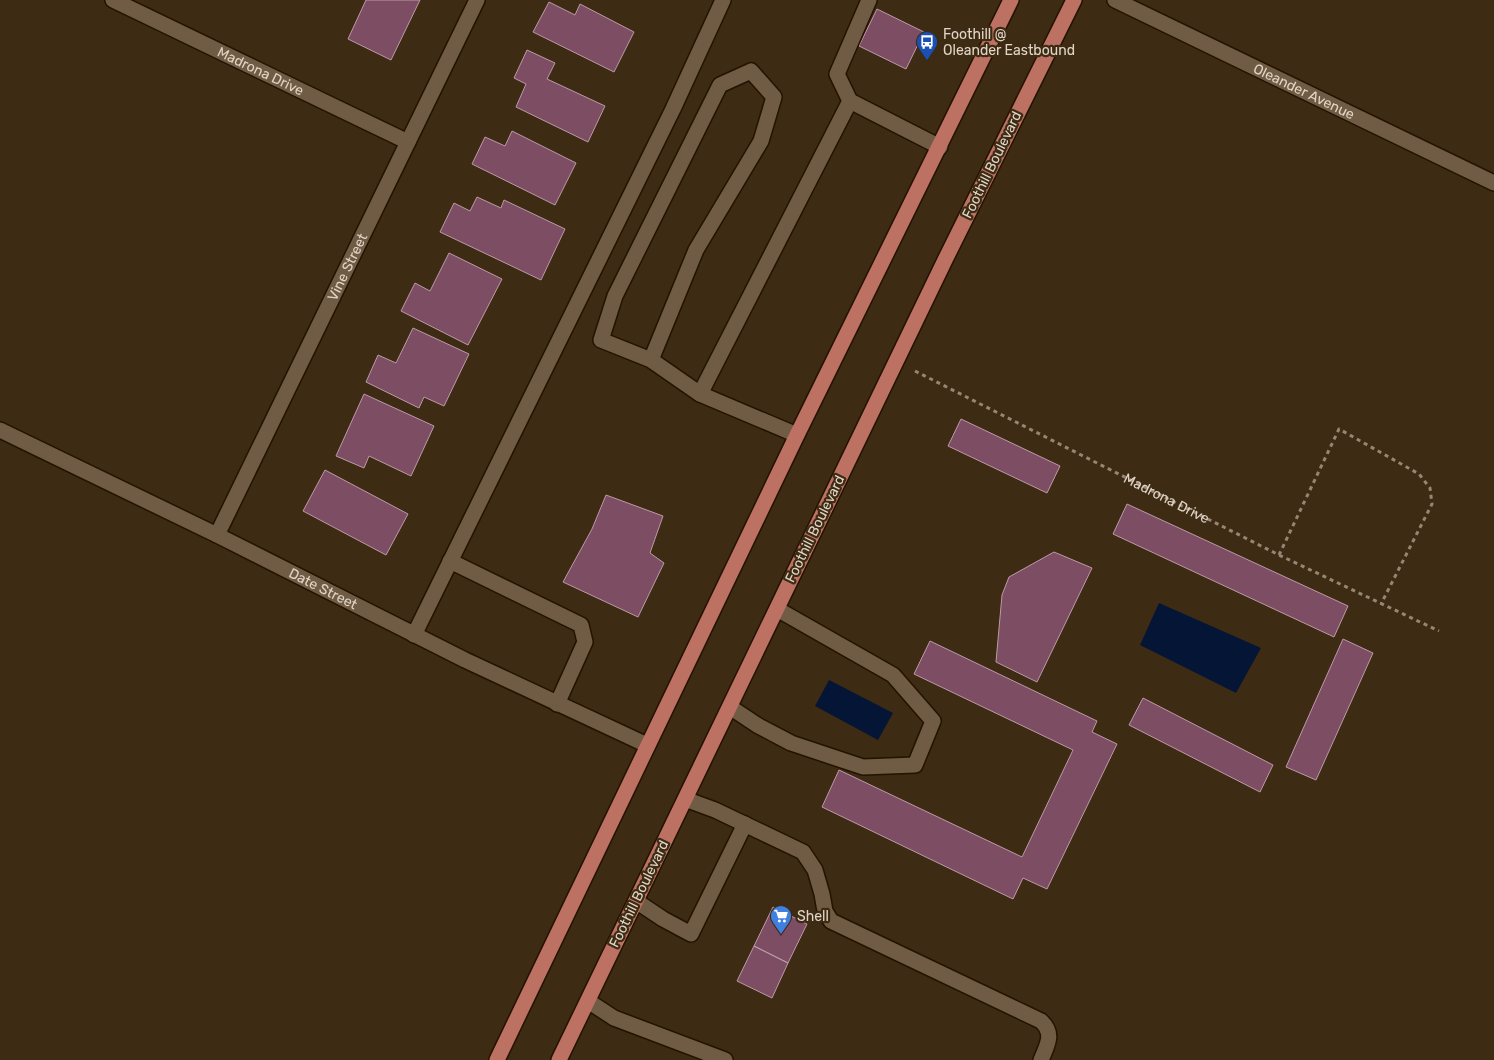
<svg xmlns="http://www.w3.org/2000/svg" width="1494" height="1060" viewBox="0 0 1494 1060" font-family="Rubik,sans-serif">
<rect width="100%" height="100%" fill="#3d2b14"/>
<path fill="#051536" d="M 1159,603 L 1261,648 L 1236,693 L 1140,645 Z
M 829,680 L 893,713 L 878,740 L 815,706 Z"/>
<path fill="#7d4e63" stroke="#bc9aa7" d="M 366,0 L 420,0 L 391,60 L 348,39 Z
M 549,2 L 575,15 L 580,4 L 634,32 L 614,72 L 533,32 Z
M 877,9 L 924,32 L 906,69 L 859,46 Z
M 527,50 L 555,63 L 547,79 L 605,106 L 588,142 L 516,107 L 526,84 L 514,78 Z
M 512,131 L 576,163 L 555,205 L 472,164 L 485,137 L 505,146 Z
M 477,197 L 501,208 L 504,200 L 565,229 L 541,280 L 440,232 L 454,203 L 470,211 Z
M 449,253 L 502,279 L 468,345 L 401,311 L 415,283 L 430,291 Z
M 413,328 L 469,354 L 444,406 L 424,397 L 419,408 L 366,382 L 378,355 L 396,363 Z
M 364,394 L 434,426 L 411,476 L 369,456 L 364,468 L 336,456 Z
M 961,419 L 1060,466 L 1047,493 L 948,446 Z
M 325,470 L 408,514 L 386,555 L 303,511 Z
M 606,495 L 663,516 L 650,553 L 664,563 L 638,617 L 563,582 L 592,529 Z
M 1127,504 L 1348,606 L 1334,637 L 1113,534 Z
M 1054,552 L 1092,568 L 1037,682 L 996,662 L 1002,595 L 1009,577 Z
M 1343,639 L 1373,653 L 1316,780 L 1286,767 Z
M 930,641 L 1097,721 L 1092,732 L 1117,744 L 1047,889 L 1023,878 L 1013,899 L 822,807 L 839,770 L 1022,857 L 1073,750 L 914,674 Z
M 1143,698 L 1273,765 L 1260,792 L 1129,725 Z
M 773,907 L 807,924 L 788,963 L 754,946 Z
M 754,946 L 788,963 L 772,998 L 737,981 Z"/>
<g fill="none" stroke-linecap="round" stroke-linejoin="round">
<g stroke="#231300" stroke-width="18">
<g id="minor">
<path id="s2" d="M 113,0 L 408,142"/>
<path d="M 869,0 L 837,74 L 850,101 L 940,147"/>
<path id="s3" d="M 1115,0 L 1494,183"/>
<path d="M 651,360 L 696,250 L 761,141 L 774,97 L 751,71 L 720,85 L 615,296 L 601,340 L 651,360 L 700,394"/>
<path id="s4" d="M 0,430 L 217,535 L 465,660 L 647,745"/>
<path d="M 797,435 L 700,394 L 850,101"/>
<path id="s5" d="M 217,535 L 477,0"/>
<path d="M 450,561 L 581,625 L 585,642 L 557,704"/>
<path d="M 414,635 L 673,109 L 723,0"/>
<path d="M 730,707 L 757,725 L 791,743 L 863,767 L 915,765 L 933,721 L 893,675 L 777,609"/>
<path d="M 685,799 L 715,810 L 803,852 L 815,870 L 822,894 L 825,911 L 831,921 L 1041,1021 C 1055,1034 1047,1045 1041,1060"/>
<path d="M 636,901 L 663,919 L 691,934 L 745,824"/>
<path d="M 588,1001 L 614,1018 L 725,1060"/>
</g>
</g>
<g stroke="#231300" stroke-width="18">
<path id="major" d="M 497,1060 L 797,435 L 1011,0
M 559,1060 L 945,260 L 1074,0"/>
</g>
<g stroke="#958774" stroke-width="3" stroke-dasharray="4 4" stroke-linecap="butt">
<path id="s1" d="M 915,371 L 1279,555 L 1439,631"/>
<path d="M 1279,555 L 1339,429 L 1419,474 L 1430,488 L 1432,504 L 1381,604"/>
</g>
<use href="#minor" stroke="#705c44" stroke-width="15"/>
<use href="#major" stroke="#bc7162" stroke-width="15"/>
</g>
<defs>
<g id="bus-pin" transform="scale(1.125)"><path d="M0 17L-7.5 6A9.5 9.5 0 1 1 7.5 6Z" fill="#1a4fb4" stroke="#3d2b14"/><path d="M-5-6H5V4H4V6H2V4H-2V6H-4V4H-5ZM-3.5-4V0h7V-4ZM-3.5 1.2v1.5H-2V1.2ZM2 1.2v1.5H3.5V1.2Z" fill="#fff"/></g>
<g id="supermarket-pin" transform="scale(1.125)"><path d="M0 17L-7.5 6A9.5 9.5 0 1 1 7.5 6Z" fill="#3f7fe0" stroke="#3d2b14"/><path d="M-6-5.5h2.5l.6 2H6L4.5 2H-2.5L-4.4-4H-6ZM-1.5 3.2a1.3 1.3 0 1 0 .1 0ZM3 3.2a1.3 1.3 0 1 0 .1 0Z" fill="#fff"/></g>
</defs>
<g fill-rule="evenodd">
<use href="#bus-pin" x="927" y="42"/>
<use href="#supermarket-pin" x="781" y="916"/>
</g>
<g text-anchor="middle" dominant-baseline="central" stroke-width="4.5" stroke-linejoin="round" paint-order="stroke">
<g font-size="14" fill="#e1d5c7" stroke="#3d2b14" text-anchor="start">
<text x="943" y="34">Foothill @<tspan x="943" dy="16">Oleander Eastbound</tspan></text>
<text x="797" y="916">Shell</text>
</g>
<g font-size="14" fill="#e1d5c7" stroke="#3d2b14">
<text stroke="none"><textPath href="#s2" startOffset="164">Madrona Drive</textPath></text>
<text stroke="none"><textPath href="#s3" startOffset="210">Oleander Avenue</textPath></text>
<text transform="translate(992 165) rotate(-64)">Foothill Boulevard</text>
<text stroke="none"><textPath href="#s5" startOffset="298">Vine Street</textPath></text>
<text stroke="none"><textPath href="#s1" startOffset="282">Madrona Drive</textPath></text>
<text transform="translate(815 529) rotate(-64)">Foothill Boulevard</text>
<text stroke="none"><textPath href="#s4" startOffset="360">Date Street</textPath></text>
<text transform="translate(639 894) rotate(-64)">Foothill Boulevard</text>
</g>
</g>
</svg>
